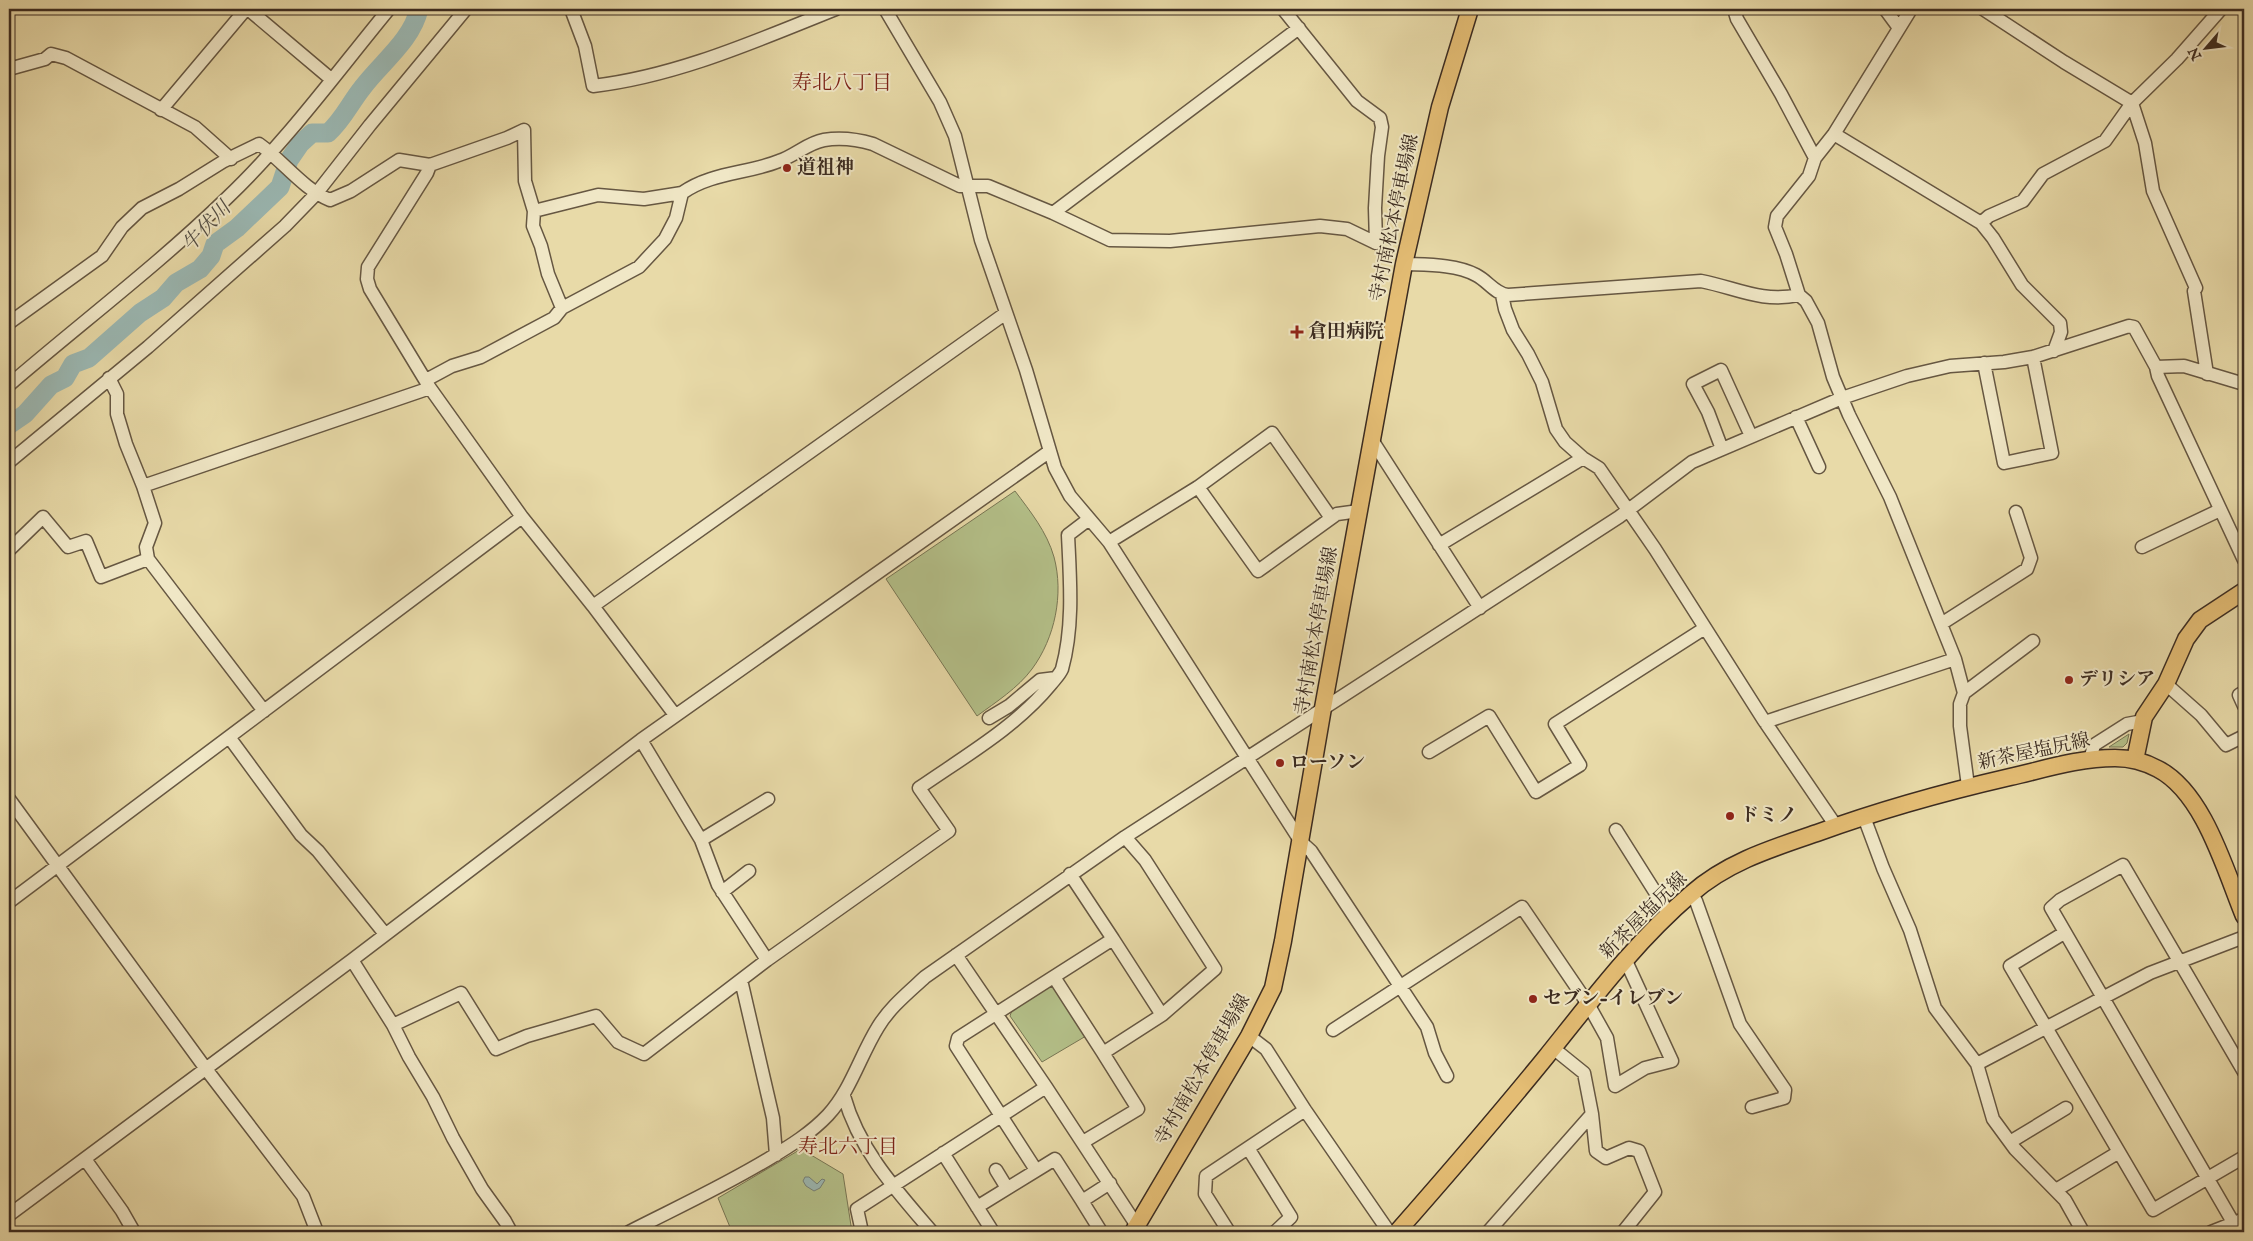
<svg xmlns="http://www.w3.org/2000/svg" width="2253" height="1241" viewBox="0 0 2253 1241" font-family="'IM FELL English','Noto Serif JP',serif">
<rect width="100%" height="100%" fill="#e8daa8"/>
<filter id="stains"><feTurbulence type="fractalNoise" baseFrequency=".004" numOctaves="4"/><feColorMatrix values="0 0 0 0 .2 0 0 0 0 .09 0 0 0 0 .02 0 0 0 .5 -.17"/></filter>
<radialGradient id="worn" r=".72"><stop offset=".6" stop-color="#630" stop-opacity="0"/><stop offset="1" stop-color="#630" stop-opacity=".3"/></radialGradient>
<path fill="#b4c089" stroke="#787654" d="M 1015,491 C 1030,511 1047,532 1054,557 C 1064,594 1055,638 1032,669 C 1018,688 996,702 977,716 L 886,579 Z
M 2129,734 L 2127,743 L 2123,747 L 2109,747 Z
M 1049,986 L 1054,987 L 1086,1036 L 1042,1062 L 1010,1016 L 1012,1010 Z
M 801,1149 L 843,1174 L 852,1232 L 732,1232 L 718,1198 Z"/>
<path fill="#9bb8b3" stroke="#758078" d="M 805,1177 L 809,1177 L 817,1184 L 822,1179 L 825,1180 L 820,1188 L 814,1191 L 806,1186 L 803,1181 Z"/>
<g fill="none" stroke-linecap="round" stroke-linejoin="round">
<path stroke="#9bb8b3" stroke-width="19" d="M 9,425 L 25,414 L 51,385 L 65,378 L 73,364 L 89,358 L 140,313 L 163,298 L 176,283 L 200,269 L 211,256 L 215,244 L 237,228 L 280,187 L 289,160 L 300,144 L 312,133 L 328,133 C 343,120 350,103 363,87 C 382,62 412,40 419,9"/>
<g stroke="#665742" stroke-width="15">
<path id="minor" d="M 248,9 L 331,79
M 571,9 L 585,46 L 593,86 C 678,76 758,40 836,9
M 885,9 L 940,102 L 955,136 L 981,240 L 1026,370 L 1055,468 L 1070,496 L 1109,542 L 1301,842 L 1311,851 L 1427,1027 L 1435,1053 L 1447,1076
M 1734,9 L 1737,19 L 1781,94 L 1815,158
M 1885,9 L 1899,28
M 1911,9 L 1834,134 L 1815,158 L 1809,176 L 1777,216 L 1775,227 L 1786,254 L 1799,295 L 1806,301 L 1818,323 L 1833,377 L 1849,415 L 1890,497 L 1955,659 L 1964,693 L 1960,704 L 1960,726 L 1968,786
M 1983,9 L 2064,62 L 2132,103 L 2145,143 L 2153,191 L 2196,288 L 2194,291 L 2207,374
M 9,69 L 45,59 L 51,54 L 66,58 L 195,127 L 231,159
M 161,110 L 246,9
M 1834,134 L 1981,223 L 1993,238 L 2022,285 L 2060,323 L 2061,332 L 2054,351
M 430,165 L 427,173 L 368,267 L 367,279 L 370,289 L 430,388 L 522,517 L 593,606 L 675,715
M 534,211 L 598,195 L 644,199 L 682,193
M 1053,213 L 1299,28
M 1981,223 L 1989,216 L 2023,201 L 2043,174 L 2105,141 L 2132,103 L 2177,59 L 2221,9
M 1404,264 C 1426,265 1455,264 1476,275 C 1488,281 1495,294 1508,295 L 1701,281 C 1737,288 1761,303 1799,295
M 1502,295 L 1505,309 L 1513,330 L 1528,354 L 1542,382 L 1556,429 L 1565,442 L 1583,458 L 1599,468 L 1655,549 L 1763,719 L 1836,826
M 9,323 L 102,256 L 122,227 L 142,208 L 179,189 L 224,161 L 259,144 C 283,161 303,189 330,200 L 351,191 L 399,160 L 430,165 L 507,138 L 524,130 L 525,181 L 534,211 L 533,226 L 541,246 L 548,274 L 562,308
M 1984,363 L 2004,463 L 2052,453 L 2033,357
M 2156,367 L 2184,366 L 2244,384
M 109,378 L 117,394 L 117,414 L 126,444 L 143,486 L 155,523 L 146,547 L 148,559 L 264,711
M 426,380 L 452,366 L 481,357 L 554,318 L 562,308 L 639,267 L 665,239 L 676,218 L 682,193 C 712,172 747,174 779,161 C 795,156 807,143 824,140 C 842,137 856,139 873,144 L 960,186 L 988,186 L 1053,213 L 1110,240 L 1170,241 L 1320,226 L 1347,229 L 1376,243 L 1375,208 L 1378,156 L 1382,127 L 1380,118 L 1357,101 L 1283,9
M 9,385 C 81,323 158,265 227,198 C 287,141 337,72 389,9
M 1796,417 L 1819,467
M 1372,440 L 1480,608
M 1722,449 L 1708,412 L 1693,384 L 1721,370 L 1751,436
M 9,462 L 148,347 L 285,226 L 316,194 L 370,125 L 466,9
M 143,486 L 430,388
M 1198,487 L 1258,571 L 1337,514 L 1359,511
M 1109,542 L 1198,487 L 1272,433 L 1331,518
M 1439,545 L 1583,458
M 2142,547 L 2220,510
M 9,550 L 43,517 L 68,547 L 86,541 L 101,577 L 148,559
M 593,606 L 1006,313
M 1941,624 L 2027,569 L 2031,558 L 2016,512
M 2166,684 L 2201,715 L 2226,745 L 2244,736
M 2244,692 L 2239,695 L 2244,706
M 1964,693 L 2033,641
M 989,718 L 1009,706 L 1040,680 L 1056,678
M 1765,722 L 1955,659
M 229,737 L 301,835 L 318,851 L 385,934
M 641,740 L 701,840 L 718,885 L 767,960
M 1429,752 L 1489,716 L 1536,792 L 1580,765 L 1555,724 L 1705,628
M 2090,760 L 2094,745 L 2127,724 L 2143,721
M 9,799 L 206,1069 L 303,1196 L 317,1232
M 1864,817 L 1883,868 L 1910,930 L 1935,1008 L 1977,1064 L 1993,1119 L 2015,1149 L 2065,1200 L 2083,1232
M 1616,830 L 1669,914
M 701,840 L 768,799
M 1070,874 L 1113,939
M 722,892 L 749,871
M 1691,894 L 1696,901 L 1740,1024 L 1785,1090 L 1784,1098 L 1752,1107
M 9,902 L 522,517
M 2064,933 L 2010,966 L 2153,1210 L 2244,1157
M 956,955 L 1046,1087 L 1141,1232
M 352,960 L 393,1025 L 409,1057 L 433,1097 L 453,1138 L 482,1189 L 505,1221 L 511,1232
M 1054,977 L 1103,1053
M 741,980 L 773,1118 L 776,1155
M 393,1025 L 461,993 L 496,1049 L 527,1036 L 596,1016 L 618,1042 L 644,1054 L 767,960 L 949,831 L 919,788 C 965,756 1016,727 1051,684 C 1055,679 1060,674 1062,669 C 1074,626 1070,578 1068,535 L 1089,519
M 1333,1030 L 1522,907 L 1588,1004 L 1607,1038 L 1615,1086 L 1645,1068 L 1672,1061 L 1626,961
M 1249,1036 L 1266,1049 L 1305,1110 L 1389,1232
M 1553,1048 L 1584,1073 L 1592,1114 L 1596,1151 L 1606,1158 L 1629,1148 L 1639,1151 L 1655,1192 L 1623,1232
M 1977,1064 L 2150,973 L 2244,937
M 844,1096 C 859,1150 896,1190 932,1232
M 1083,1142 L 1138,1109 L 1103,1053 L 1162,1015 L 1215,969 L 1145,860 L 1125,837
M 2010,1142 L 2066,1108
M 943,1153 L 993,1232
M 85,1159 L 122,1211 L 134,1232
M 996,1170 L 1007,1188
M 1036,1170 L 956,1046 L 958,1038 L 1113,939 L 1162,1015
M 2056,1190 L 2119,1152
M 1082,1201 L 1100,1230
M 977,1207 L 1055,1159 L 1082,1201 L 1110,1183
M 9,1215 L 352,960 L 641,740 L 1050,451
M 2234,1224 L 2051,908 L 2060,900 L 2123,865 L 2244,1072
M 629,1232 C 676,1208 724,1186 770,1158 C 790,1146 811,1133 828,1115 C 851,1090 860,1056 878,1027 C 890,1007 909,992 925,977 L 1125,837 L 1619,517 L 1692,462 L 1842,398 L 1907,376 L 1950,366 L 2004,362 L 2033,357 L 2129,326 L 2134,327 L 2156,367 L 2158,376 L 2244,560
M 862,1232 L 857,1209 L 1046,1087
M 1229,1232 L 1205,1194 L 1206,1176 L 1248,1148
M 1275,1232 L 1291,1217 L 1248,1148 L 1305,1110
M 1488,1232 L 1592,1114
M 2211,1232 L 2244,1219"/>
</g>
<g stroke="#3b2b20" stroke-width="19">
<path id="major" d="M 2135,760 L 2144,717 L 2166,684 L 2186,639 L 2200,620 L 2244,591
M 1133,1232 L 1249,1036 L 1273,988 L 1283,941 L 1323,708 L 1404,264 L 1440,107 L 1470,9
M 1397,1232 C 1448,1174 1498,1116 1546,1057 C 1591,1001 1636,941 1691,894 C 1727,862 1773,848 1817,833 C 1880,810 1945,792 2010,777 C 2045,769 2079,758 2115,758 C 2130,758 2145,762 2158,769 C 2204,793 2225,870 2244,916"/>
</g>
<use href="#minor" stroke="#f0e7c6" stroke-width="12"/>
<use href="#major" stroke="#e4bd74" stroke-width="16"/>
</g>
<g fill="#8f2418" stroke="#f0e7c6" stroke-width="2">
<circle cx="787" cy="168" r="5"/>
<path d="M1294.5 324.5h5v5h5v5h-5v5h-5v-5h-5v-5h5z"/>
<circle cx="2069" cy="680" r="5"/>
<circle cx="1280" cy="763" r="5"/>
<circle cx="1730" cy="816" r="5"/>
<circle cx="1533" cy="999" r="5"/>
</g>
<g text-anchor="middle" dominant-baseline="central" stroke-width="4" stroke-linejoin="round" paint-order="stroke">
<g font-size="19" font-weight="bold" fill="#3b2b20" stroke="#f0e7c6" text-anchor="start">
<text x="797" y="168">道祖神</text>
<text x="1308" y="332">倉田病院</text>
<text x="2079" y="680">デリシア</text>
<text x="1290" y="763">ローソン</text>
<text x="1740" y="816">ドミノ</text>
<text x="1543" y="999">セブン-イレブン</text>
</g>
<g font-size="19" fill="#3b2b20" stroke="#f0e7c6">
<text transform="translate(1395 218) rotate(-78)">寺村南松本停車場線</text>
<text transform="translate(1317 631) rotate(-80)">寺村南松本停車場線</text>
<text transform="translate(2034 752) rotate(-12)">新茶屋塩尻線</text>
<text transform="translate(1644 916) rotate(-45)">新茶屋塩尻線</text>
<text transform="translate(1203 1070) rotate(-60)">寺村南松本停車場線</text>
</g>
<g font-size="20" fill="#7a1f14" stroke="#f0e7c6">
<text x="842" y="83">寿北八丁目</text>
<text x="848" y="1147">寿北六丁目</text>
</g>
<g font-size="20" font-style="italic" fill="#534e45" stroke="#f0e7c6">
<text transform="translate(207 227) rotate(-47)">牛伏川</text>
</g>
</g>
<rect width="2253" height="1241" fill="none" stroke="#e8daa8" stroke-width="30"/>
<rect x="10" y="10" width="2233" height="1221" fill="none" stroke="#3b2b20" stroke-width="2.5"/>
<rect x="15" y="15" width="2223" height="1211" fill="none" stroke="#3b2b20"/>
<g transform="translate(2206 48) rotate(242)" stroke="#f0e7c6" stroke-width="4" paint-order="stroke">
<path d="M0-4L9 19L0 12L-9 19Z" fill="#3b2b20"/>
<text y="-8" font-size="14" font-weight="bold" text-anchor="middle" fill="#3b2b20">N</text>
</g>
<rect width="100%" height="100%" filter="url(#stains)"/>
<rect width="100%" height="100%" fill="url(#worn)"/>
</svg>
